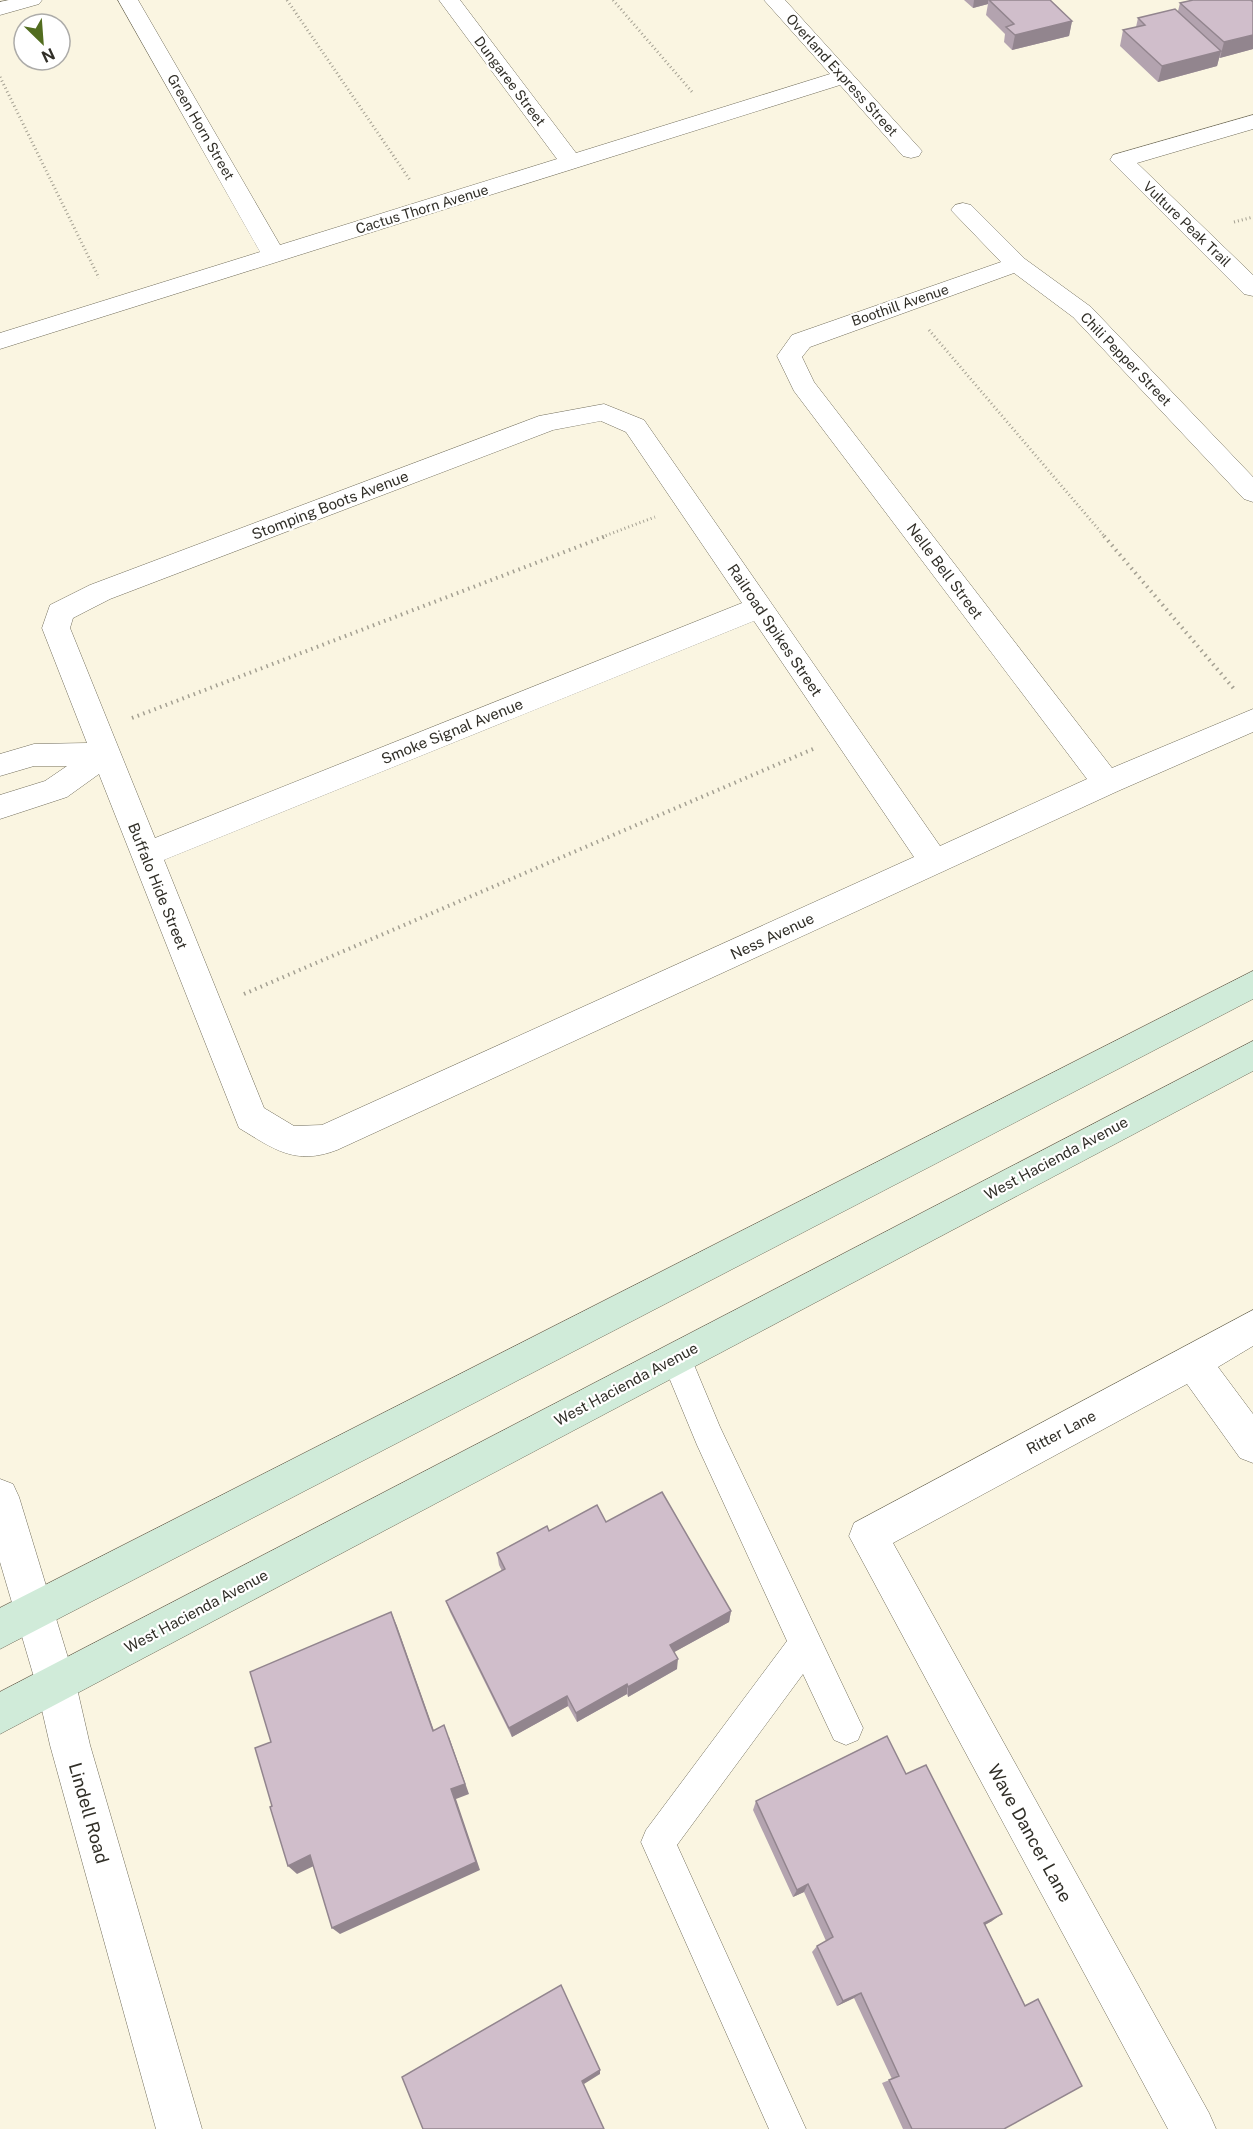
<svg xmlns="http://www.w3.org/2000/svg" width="1253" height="2129" viewBox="0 0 1253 2129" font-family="'Public Sans',sans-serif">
<rect width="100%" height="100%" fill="#faf5e1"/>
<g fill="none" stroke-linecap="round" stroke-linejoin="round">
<g stroke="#726e5c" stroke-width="1">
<path id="service" d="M 676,1344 L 687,1348 L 720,1427 L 863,1728 L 858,1740 L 846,1745 L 834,1740 L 803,1674 L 677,1845 L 806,2129 L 769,2129 L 641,1842 L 646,1830 L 787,1641 L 697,1445 L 661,1358 L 665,1348 Z"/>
</g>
<g stroke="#726e5c" stroke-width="1">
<path id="minor" d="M 9,0 L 42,0 L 39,4 L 0,15 L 0,2 Z
M 118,0 L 138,0 L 280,245 L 557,159 L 439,0 L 460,0 L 576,153 L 830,74 L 764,0 L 785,0 L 922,151 L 919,156 L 911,158 L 903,156 L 840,85 L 0,349 L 0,333 L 260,252 Z
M 1253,115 L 1253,129 L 1137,163 L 1253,275 L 1253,296 L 1244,294 L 1110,160 L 1113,155 Z
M 963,203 L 971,205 L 1025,259 L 1091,307 L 1253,477 L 1253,502 L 1244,499 L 1073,317 L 1014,273 L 810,347 L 802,357 L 814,382 L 1112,768 L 1253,709 L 1253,732 L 1118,791 L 337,1150 C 295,1166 274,1149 239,1128 L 99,774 L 67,797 L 0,819 L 0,795 L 45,781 L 67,766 L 34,766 L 0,776 L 0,754 L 34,744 L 87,743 L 42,628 L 50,605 L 90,585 L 539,416 L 604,404 L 644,420 L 940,846 L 1087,779 L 794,391 L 777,356 L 792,335 L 1001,262 L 951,210 L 955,205 ZM 601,421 L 626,432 L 742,603 L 155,838 L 70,628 L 73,618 L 110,599 L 553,430 ZM 754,621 L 914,857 L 322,1125 L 294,1126 L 264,1108 L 164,860 Z
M 1253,1310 L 1253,1346 L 1218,1367 L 1253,1414 L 1253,1463 L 1240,1458 L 1187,1384 L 893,1543 L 1209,2113 L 1216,2129 L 1168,2129 L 849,1536 L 854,1523 Z"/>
</g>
<g stroke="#726e5c" stroke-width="1">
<path id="tertiary" d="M 0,1479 L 13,1484 L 19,1497 L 76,1684 L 90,1745 L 202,2129 L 156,2129 L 50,1745 L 36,1684 L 0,1562 Z"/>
</g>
<g stroke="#726e5c" stroke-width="1">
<path id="secondary" d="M 1253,971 L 1253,999 L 0,1649 L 0,1608 Z
M 1253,1041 L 1253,1071 L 0,1734 L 0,1692 Z"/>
</g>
<path stroke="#a4a092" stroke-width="3" stroke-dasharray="1 3" stroke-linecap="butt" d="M 287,0 L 410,180
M 613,0 L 693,93
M 0,77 L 99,278
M 1234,222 L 1253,217
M 929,330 L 1105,537
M 602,537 L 655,517"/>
<path stroke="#a4a092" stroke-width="4" stroke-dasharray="1.5 4.5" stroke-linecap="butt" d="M 1104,536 L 1235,690
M 132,718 L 606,536
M 244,994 L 813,749"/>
<use href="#service" fill="#fff" fill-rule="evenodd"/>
<use href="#minor" fill="#fff" fill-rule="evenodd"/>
<use href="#tertiary" fill="#fff" fill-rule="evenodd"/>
<use href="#secondary" fill="#d0ebd9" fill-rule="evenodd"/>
</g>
<path fill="#b3a3af" d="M 964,0 L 1050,0 L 1072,21 L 1069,36 L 1012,50 L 1004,42 L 1005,34 L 986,15 L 988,4 L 973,8 Z
M 1193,0 L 1253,0 L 1253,49 L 1219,58 L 1217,66 L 1158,82 L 1120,46 L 1123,30 L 1136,27 L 1138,18 L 1178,11 L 1180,3 Z
M 606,1522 L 731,1611 L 729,1622 L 674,1652 L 677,1669 L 628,1697 L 627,1694 L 577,1722 L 568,1706 L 512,1737 L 450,1612 L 446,1601 L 502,1571 L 499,1565 L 497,1553 L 549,1531 Z
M 906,1774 L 992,1921 L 985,1925 L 1025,2005 L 1038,1999 L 1004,2129 L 903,2129 L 882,2083 L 892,2079 L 854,1998 L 837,2006 L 812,1952 L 817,1946 L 826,1941 L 804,1892 L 793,1897 L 753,1810 L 756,1801 Z"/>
<path fill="#92858e" d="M 974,0 L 988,0 L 988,4 L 973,8 Z
M 1072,21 L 1069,36 L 1012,50 L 1015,35 Z
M 1253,35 L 1253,49 L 1220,58 L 1224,42 Z
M 1221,51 L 1217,66 L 1158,82 L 1162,66 Z
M 731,1611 L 729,1622 L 669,1655 L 670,1645 Z
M 391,1612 L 397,1626 L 438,1742 L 433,1731 Z
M 678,1659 L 677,1669 L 628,1697 L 628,1687 Z
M 627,1684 L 627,1694 L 577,1722 L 576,1713 Z
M 567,1696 L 568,1706 L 512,1737 L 509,1728 Z
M 449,1737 L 469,1794 L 456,1799 L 480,1870 L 340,1934 L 332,1928 L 451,1789 Z
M 310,1855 L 318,1864 L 297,1874 L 288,1866 Z
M 808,1884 L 804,1892 L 793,1897 L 797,1890 Z
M 1002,1914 L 992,1921 L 975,1930 L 984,1923 Z
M 861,1993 L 854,1998 L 837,2006 L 843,2001 Z
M 600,2070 L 600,2074 L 584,2084 L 582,2081 Z"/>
<path fill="#d0becb" stroke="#92858e" stroke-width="1.5" d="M 989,0 L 1050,0 L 1072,21 L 1015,35 L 1006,27 L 1014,24 Z
M 1193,0 L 1251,0 L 1253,2 L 1253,35 L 1224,42 L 1180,3 Z
M 1175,9 L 1221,51 L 1162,66 L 1123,30 L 1145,25 L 1138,18 Z
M 662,1492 L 731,1611 L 670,1645 L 678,1659 L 628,1687 L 627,1684 L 576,1713 L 567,1696 L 509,1728 L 446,1601 L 505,1569 L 497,1553 L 547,1526 L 549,1531 L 597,1505 L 606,1522 Z
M 391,1612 L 433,1731 L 444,1725 L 465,1784 L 451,1789 L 476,1862 L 332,1928 L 310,1855 L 288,1866 L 270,1807 L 272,1806 L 255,1748 L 271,1742 L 250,1672 Z
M 887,1736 L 906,1774 L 926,1765 L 1002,1914 L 984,1923 L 1025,2006 L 1038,1999 L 1082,2086 L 1004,2129 L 912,2129 L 889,2080 L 899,2076 L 861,1993 L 843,2001 L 817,1946 L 833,1937 L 808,1884 L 797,1890 L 756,1801 Z
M 561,1985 L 600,2070 L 582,2081 L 604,2129 L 423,2129 L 402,2077 Z"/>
<g text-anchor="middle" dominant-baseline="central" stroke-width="4.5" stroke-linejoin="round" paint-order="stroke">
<g font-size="14" fill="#312f28" stroke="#fff">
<text transform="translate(842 75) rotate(48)">Overland Express Street</text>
<text transform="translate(510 81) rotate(53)">Dungaree Street</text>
<text transform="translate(201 127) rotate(60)">Green Horn Street</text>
<text transform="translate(422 209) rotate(-17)">Cactus Thorn Avenue</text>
<text transform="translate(1187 224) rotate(44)">Vulture Peak Trail</text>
<text transform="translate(900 305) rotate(-19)">Boothill Avenue</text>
<text transform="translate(1126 359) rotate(46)">Chili Pepper Street</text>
</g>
<g font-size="15" fill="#312f28" stroke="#fff">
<text transform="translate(330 505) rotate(-21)">Stomping Boots Avenue</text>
<text transform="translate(945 571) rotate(53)">Nelle Bell Street</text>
<text transform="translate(775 630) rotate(56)">Railroad Spikes Street</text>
<text transform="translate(452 731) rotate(-22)">Smoke Signal Avenue</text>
<text transform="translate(158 886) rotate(68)">Buffalo Hide Street</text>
<text transform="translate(772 936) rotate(-25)">Ness Avenue</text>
<text transform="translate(1056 1158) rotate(-28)">West Hacienda Avenue</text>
<text transform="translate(626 1384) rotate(-28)">West Hacienda Avenue</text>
<text transform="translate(1061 1432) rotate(-28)">Ritter Lane</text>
<text transform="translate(196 1611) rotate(-28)">West Hacienda Avenue</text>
</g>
<g font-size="18" fill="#312f28" stroke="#fff">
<text transform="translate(89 1813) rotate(74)">Lindell Road</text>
<text transform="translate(1030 1833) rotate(61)">Wave Dancer Lane</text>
</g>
</g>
<g transform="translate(42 42) rotate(155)"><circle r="28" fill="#ffffff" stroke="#adaca9" stroke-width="1.5"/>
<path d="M0-4.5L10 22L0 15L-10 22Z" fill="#526d1f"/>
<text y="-9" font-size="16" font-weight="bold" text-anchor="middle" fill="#312f28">N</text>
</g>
</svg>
